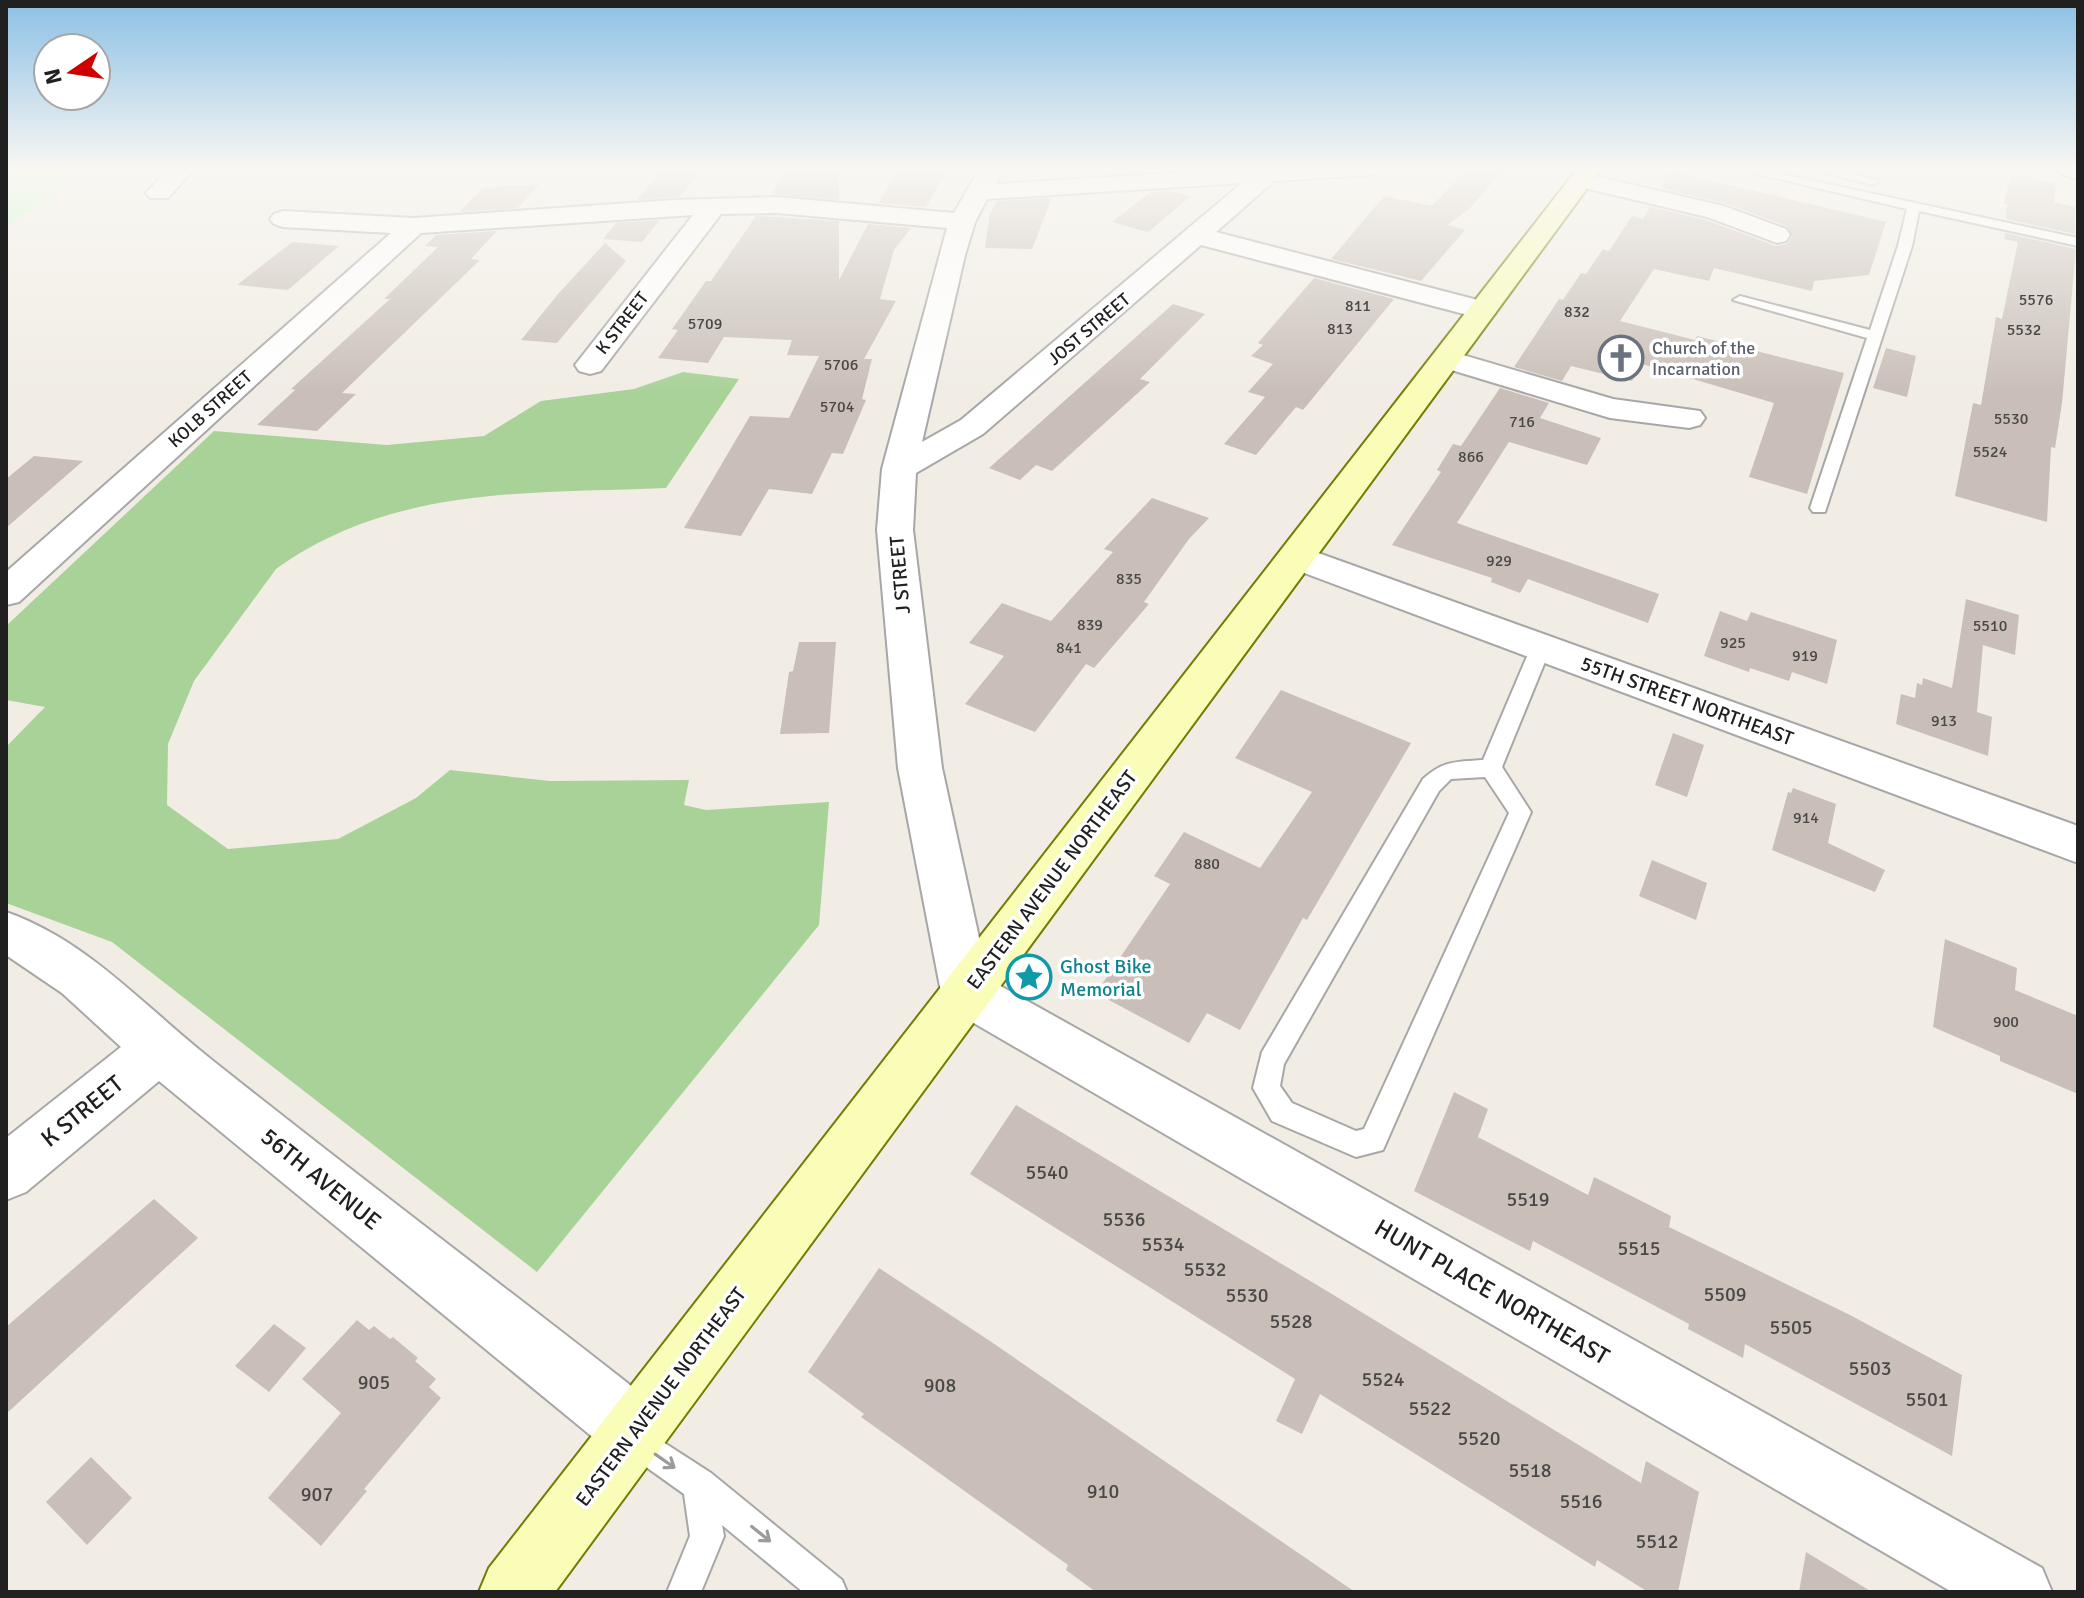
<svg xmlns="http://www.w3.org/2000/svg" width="2084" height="1598" viewBox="0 0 2084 1598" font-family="Signika,sans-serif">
<rect width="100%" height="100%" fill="#f1ede5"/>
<path fill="#a9d298" d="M 683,372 L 739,379 L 666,488 C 529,494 393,485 276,569 L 194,681 L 168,744 L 167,805 L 228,849 L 338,839 L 416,798 L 450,770 L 550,781 L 689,780 L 684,805 L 706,810 L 829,802 L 819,925 L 537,1272 L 112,942 L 6,903 L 6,747 L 45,707 L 6,700 L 6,626 L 214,431 L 387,445 L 484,436 L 541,401 L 634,389 Z"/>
<path fill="#c0fdc6" d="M 6,168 L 79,168 L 66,187 L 6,226 Z"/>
<path fill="#c9bfb8" d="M 664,168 L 703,168 L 679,197 L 637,200 Z
M 789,168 L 839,168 L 839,200 L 771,194 Z
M 1468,168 L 1505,168 L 1471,207 L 1448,225 L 1465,230 L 1421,281 L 1331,259 L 1384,196 L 1432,206 Z
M 897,169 L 945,173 L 926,207 L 879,203 Z
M 1670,171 L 1886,222 L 1869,275 L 1814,281 L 1812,291 L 1714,268 L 1709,281 L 1654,269 L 1620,321 L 1695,340 L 1697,336 L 1844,373 L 1807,494 L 1749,477 L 1774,403 L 1642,364 L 1632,381 L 1571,366 L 1562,381 L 1514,367 L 1559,299 L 1563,300 L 1581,273 L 1586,274 L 1603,249 L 1609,251 L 1632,216 L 1643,219 L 1650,207 L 1706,220 L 1776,246 L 1787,244 L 1792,237 L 1787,226 L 1725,203 L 1660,188 Z
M 2011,174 L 2056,183 L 2054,202 L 2075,207 L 2075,234 L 2006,219 L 2007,204 L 2004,203 Z
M 540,184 L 518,208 L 459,212 L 483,188 Z
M 1170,191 L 1191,196 L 1148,232 L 1112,222 L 1151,192 Z
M 1052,198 L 1032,249 L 985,248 L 990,213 L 997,201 Z
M 756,216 L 839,221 L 839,280 L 868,224 L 911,228 L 894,250 L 880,299 L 896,301 L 864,359 L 872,359 L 862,399 L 866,400 L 843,454 L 832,453 L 812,494 L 769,489 L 741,536 L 684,528 L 750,416 L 789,418 L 819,356 L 787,355 L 792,340 L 724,337 L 708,363 L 658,358 L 678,330 L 672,329 L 706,281 L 711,281 Z
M 660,220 L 642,242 L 603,239 L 616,223 Z
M 497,231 L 471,259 L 480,260 L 342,393 L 356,394 L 317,431 L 257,425 L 295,390 L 291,389 L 390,299 L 384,299 L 438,247 L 425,246 L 436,235 Z
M 2005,233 L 2076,249 L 2062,403 L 2055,448 L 2051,447 L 2047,522 L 1955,496 L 1973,403 L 1981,405 L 1996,317 L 2002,319 L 2018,242 L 2004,239 Z
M 292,242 L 339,246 L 288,290 L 237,285 Z
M 605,243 L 626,261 L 562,337 L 557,343 L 521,340 L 558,294 Z
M 1314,278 L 1394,299 L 1303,410 L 1296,407 L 1256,455 L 1224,444 L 1265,397 L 1248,392 L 1273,364 L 1251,356 L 1263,345 L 1258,343 Z
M 1173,304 L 1205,314 L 1140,379 L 1150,382 L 1052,471 L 1036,465 L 1020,480 L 989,468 Z
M 1886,348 L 1916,356 L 1907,397 L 1873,388 Z
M 1500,388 L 1549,403 L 1540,418 L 1601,438 L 1587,465 L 1509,442 L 1457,523 L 1659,594 L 1648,623 L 1528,579 L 1520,593 L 1491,582 L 1492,578 L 1392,545 L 1441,472 L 1437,470 L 1453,444 L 1461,446 Z
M 34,456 L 83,461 L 6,528 L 6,479 Z
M 1152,498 L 1209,518 L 1189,539 L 1144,602 L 1149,604 L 1094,668 L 1086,664 L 1035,732 L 965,704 L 1004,656 L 969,643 L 1002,603 L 1051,621 L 1113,552 L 1104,549 Z
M 1966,599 L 2019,615 L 2015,655 L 1983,645 L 1977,712 L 1992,717 L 1988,756 L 1896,724 L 1901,694 L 1915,698 L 1917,683 L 1922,685 L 1923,678 L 1952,688 Z
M 1720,611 L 1747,621 L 1751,612 L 1837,640 L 1827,684 L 1792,672 L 1789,681 L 1750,668 L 1749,672 L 1704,656 Z
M 799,642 L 836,642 L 829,733 L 780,734 L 789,672 L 793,671 Z
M 1281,690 L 1411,743 L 1307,920 L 1303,918 L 1240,1030 L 1207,1013 L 1189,1043 L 1096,993 L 1170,884 L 1154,876 L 1184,832 L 1260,868 L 1312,792 L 1235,758 Z
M 1673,733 L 1704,745 L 1687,797 L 1655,785 Z
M 1793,788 L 1836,804 L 1828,843 L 1885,870 L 1875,892 L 1772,850 L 1788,792 L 1791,793 Z
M 1652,860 L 1707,883 L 1696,920 L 1639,896 Z
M 1945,939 L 2017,968 L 2015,990 L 2078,1016 L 2078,1094 L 2000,1061 L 2000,1056 L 1933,1027 Z
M 1454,1092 L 1488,1109 L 1478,1137 L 1588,1195 L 1594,1177 L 1671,1216 L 1669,1227 L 1850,1315 L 1962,1375 L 1952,1456 L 1745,1344 L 1743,1358 L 1688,1329 L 1689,1324 L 1533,1241 L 1530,1251 L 1414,1191 Z
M 1016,1105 L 1332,1294 L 1641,1483 L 1646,1461 L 1699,1492 L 1678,1592 L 1648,1592 L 1597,1560 L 1595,1567 L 1320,1394 L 1302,1434 L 1276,1421 L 1295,1379 L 970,1174 Z
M 154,1199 L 198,1238 L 6,1414 L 6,1327 Z
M 879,1268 L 990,1341 L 1355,1592 L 1096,1592 L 1066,1570 L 1068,1565 L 861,1417 L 864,1414 L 808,1372 Z
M 357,1320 L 369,1330 L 374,1326 L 390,1339 L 393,1337 L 418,1358 L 415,1361 L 436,1379 L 429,1387 L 441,1398 L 364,1489 L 367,1491 L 321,1546 L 268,1498 L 341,1413 L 302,1379 Z
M 274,1324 L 306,1348 L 269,1392 L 235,1366 Z
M 91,1457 L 132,1498 L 87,1545 L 46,1502 Z
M 1806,1552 L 1872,1592 L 1799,1592 Z"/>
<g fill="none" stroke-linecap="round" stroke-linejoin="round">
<g stroke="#a7a7a7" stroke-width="4">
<path id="lane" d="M 1732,168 L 1754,168 L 2078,238 L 2078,246 L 1919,211 L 1912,246 L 1825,512 L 1813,512 L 1810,508 L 1867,338 L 1733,300 L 1740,296 L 1870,330 L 1898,246 L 1907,209 Z
M 1807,168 L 1829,168 L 1879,181 L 1873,185 Z
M 1541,640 L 1551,647 L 1502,767 L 1531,812 L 1383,1150 L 1356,1157 L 1272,1121 L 1253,1088 L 1262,1052 L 1423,779 C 1444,760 1456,762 1483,760 L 1531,647 ZM 1485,777 L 1509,813 L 1364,1129 L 1356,1131 L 1292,1103 L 1280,1086 L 1284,1064 L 1439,791 L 1451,779 Z
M 632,1422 L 711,1473 L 842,1580 L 847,1592 L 803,1592 L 722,1525 L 724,1536 L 701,1592 L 667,1592 L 690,1536 L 684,1494 L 621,1449 L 616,1438 L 621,1427 Z"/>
</g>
<g stroke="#a7a7a7" stroke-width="4">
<path id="street" d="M 170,168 L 195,168 L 168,198 L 150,198 L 146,193 Z
M 980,168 L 1004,168 L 996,184 L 1253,168 L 1380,168 L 1377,173 L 1368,175 L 1274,181 L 1216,232 L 1493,304 L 1497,310 L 1493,316 L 1483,319 L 1201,245 L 983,434 L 916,473 L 913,530 L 942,768 L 988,979 L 2042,1568 L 2052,1592 L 1952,1592 L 948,1008 L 941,992 L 898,768 L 877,530 L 882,469 L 947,228 L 777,213 L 721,214 L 601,371 L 590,374 L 579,371 L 575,365 L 693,215 L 421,233 L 19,602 L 6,605 L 6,572 L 391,233 L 283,227 L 274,224 L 270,219 L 274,214 L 283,211 L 414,218 L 673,200 L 777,197 L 954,213 ZM 1242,183 L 961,420 L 922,442 L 965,255 L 975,222 L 987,199 Z
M 1581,173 L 1724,206 L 1786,229 L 1790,235 L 1786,241 L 1777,243 L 1707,217 L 1572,185 L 1569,180 L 1572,175 Z
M 1446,350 L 1613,399 L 1700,411 L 1705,418 L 1700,425 L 1689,428 L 1610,418 L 1435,365 L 1431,359 L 1435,353 Z
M 1296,545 L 2078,826 L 2078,863 L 1283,565 L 1278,557 L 1283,549 Z
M 6,912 C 86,940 142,1004 207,1056 C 356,1175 508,1289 658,1407 L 667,1430 L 658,1453 L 635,1462 L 612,1453 L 159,1081 L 26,1192 L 6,1200 L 6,1138 L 121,1047 L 62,993 L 6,955 Z"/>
</g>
<g stroke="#6f7d00" stroke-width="4">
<path id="secondary" d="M 1578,168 L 1602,168 L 555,1592 L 479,1592 L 489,1568 Z
M 2057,168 L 2078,168 L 2078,180 L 2060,173 Z"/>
</g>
<use href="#lane" fill="#fff" fill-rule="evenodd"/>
<use href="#street" fill="#fff" fill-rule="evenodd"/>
<use href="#secondary" fill="#f9fdb7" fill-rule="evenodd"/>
</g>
<defs><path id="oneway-shaft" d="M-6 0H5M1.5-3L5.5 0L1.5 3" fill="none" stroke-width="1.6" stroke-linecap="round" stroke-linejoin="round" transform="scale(2)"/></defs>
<g stroke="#9b9b9b">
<use href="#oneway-shaft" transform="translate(665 1461) rotate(35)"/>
<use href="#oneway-shaft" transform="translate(761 1534) rotate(39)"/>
</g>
<linearGradient id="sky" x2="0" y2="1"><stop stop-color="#8cc0e5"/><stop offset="0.43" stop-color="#f9f7f3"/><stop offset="1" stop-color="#f9f7f3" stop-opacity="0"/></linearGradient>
<rect width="2084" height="392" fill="url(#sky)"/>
<defs>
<g id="church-ring" transform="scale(2.3)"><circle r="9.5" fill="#fff" stroke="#6b7280" stroke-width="1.5"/><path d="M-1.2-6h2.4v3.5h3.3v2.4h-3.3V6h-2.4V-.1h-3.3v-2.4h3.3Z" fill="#6b7280"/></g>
<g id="sight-ring" transform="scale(2.3)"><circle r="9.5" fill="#fff" stroke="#0f9aa8" stroke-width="1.5"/><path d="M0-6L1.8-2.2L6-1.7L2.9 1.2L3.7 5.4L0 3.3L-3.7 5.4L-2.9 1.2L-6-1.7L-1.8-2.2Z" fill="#0f9aa8"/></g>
</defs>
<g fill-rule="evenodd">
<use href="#church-ring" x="1621" y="358"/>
<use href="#sight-ring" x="1029" y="977"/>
</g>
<g text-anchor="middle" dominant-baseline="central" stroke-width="7" stroke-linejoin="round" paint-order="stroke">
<g font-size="16" fill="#4a4846">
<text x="2036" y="300">5576</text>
<text x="1358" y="306">811</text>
<text x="1577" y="312">832</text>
<text x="705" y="324">5709</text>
<text x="1340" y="329">813</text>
<text x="2024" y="330">5532</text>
<text x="841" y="365">5706</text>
<text x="837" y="407">5704</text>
<text x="2011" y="419">5530</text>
<text x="1522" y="422">716</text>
<text x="1990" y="452">5524</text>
<text x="1471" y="457">866</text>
<text x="1499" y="561">929</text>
<text x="1129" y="579">835</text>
<text x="1090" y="625">839</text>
<text x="1990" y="626">5510</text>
<text x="1733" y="643">925</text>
<text x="1069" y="648">841</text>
<text x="1805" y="656">919</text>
<text x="1944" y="721">913</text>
<text x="1806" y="818">914</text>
<text x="1207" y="864">880</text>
<text x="2006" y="1022">900</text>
</g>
<g font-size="18" fill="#202020" stroke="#fff">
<text transform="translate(622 323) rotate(-52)">K STREET</text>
<text transform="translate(1089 329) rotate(-40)">JOST STREET</text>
<text transform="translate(210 409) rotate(-42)">KOLB STREET</text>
</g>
<g font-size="18" fill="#5b616d" stroke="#fff" text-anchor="start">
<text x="1652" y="348">Church of the<tspan x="1652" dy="21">Incarnation</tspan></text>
</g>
<g font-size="20" fill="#202020" stroke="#fff">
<text transform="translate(900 575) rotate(-95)">J STREET</text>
<text transform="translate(1687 701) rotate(20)">55TH STREET NORTHEAST</text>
<text transform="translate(1052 880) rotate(-53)">EASTERN AVENUE NORTHEAST</text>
<text transform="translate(661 1397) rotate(-53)">EASTERN AVENUE NORTHEAST</text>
</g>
<g font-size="20" fill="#0d838f" stroke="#fff" text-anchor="start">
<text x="1060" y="966">Ghost Bike<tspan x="1060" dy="23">Memorial</tspan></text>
</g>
<g font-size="20" fill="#4a4846">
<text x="1047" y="1172">5540</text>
<text x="1528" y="1199">5519</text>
<text x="1124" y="1219">5536</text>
<text x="1163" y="1244">5534</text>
<text x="1639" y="1248">5515</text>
<text x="1205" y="1269">5532</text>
<text x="1725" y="1294">5509</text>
<text x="1247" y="1295">5530</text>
<text x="1291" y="1321">5528</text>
<text x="1791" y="1327">5505</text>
<text x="1870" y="1368">5503</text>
<text x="1383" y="1379">5524</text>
<text x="374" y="1382">905</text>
<text x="940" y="1385">908</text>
<text x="1927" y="1399">5501</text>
<text x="1430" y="1408">5522</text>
<text x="1479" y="1438">5520</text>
<text x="1530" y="1470">5518</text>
<text x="1103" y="1491">910</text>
<text x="317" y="1494">907</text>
<text x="1581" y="1501">5516</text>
<text x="1657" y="1541">5512</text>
</g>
<g font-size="24" fill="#202020" stroke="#fff">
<text transform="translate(82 1111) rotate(-39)">K STREET</text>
<text transform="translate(321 1179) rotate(39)">56TH AVENUE</text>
<text transform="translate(1492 1292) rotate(30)">HUNT PLACE NORTHEAST</text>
</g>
</g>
<rect width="2084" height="1598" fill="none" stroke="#202020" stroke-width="16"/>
<g transform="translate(72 72) rotate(257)"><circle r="38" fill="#ffffff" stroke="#a6a6a6" stroke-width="2"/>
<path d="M0-6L14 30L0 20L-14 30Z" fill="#cf0100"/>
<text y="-12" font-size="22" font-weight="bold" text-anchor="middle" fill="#202020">N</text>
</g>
</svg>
